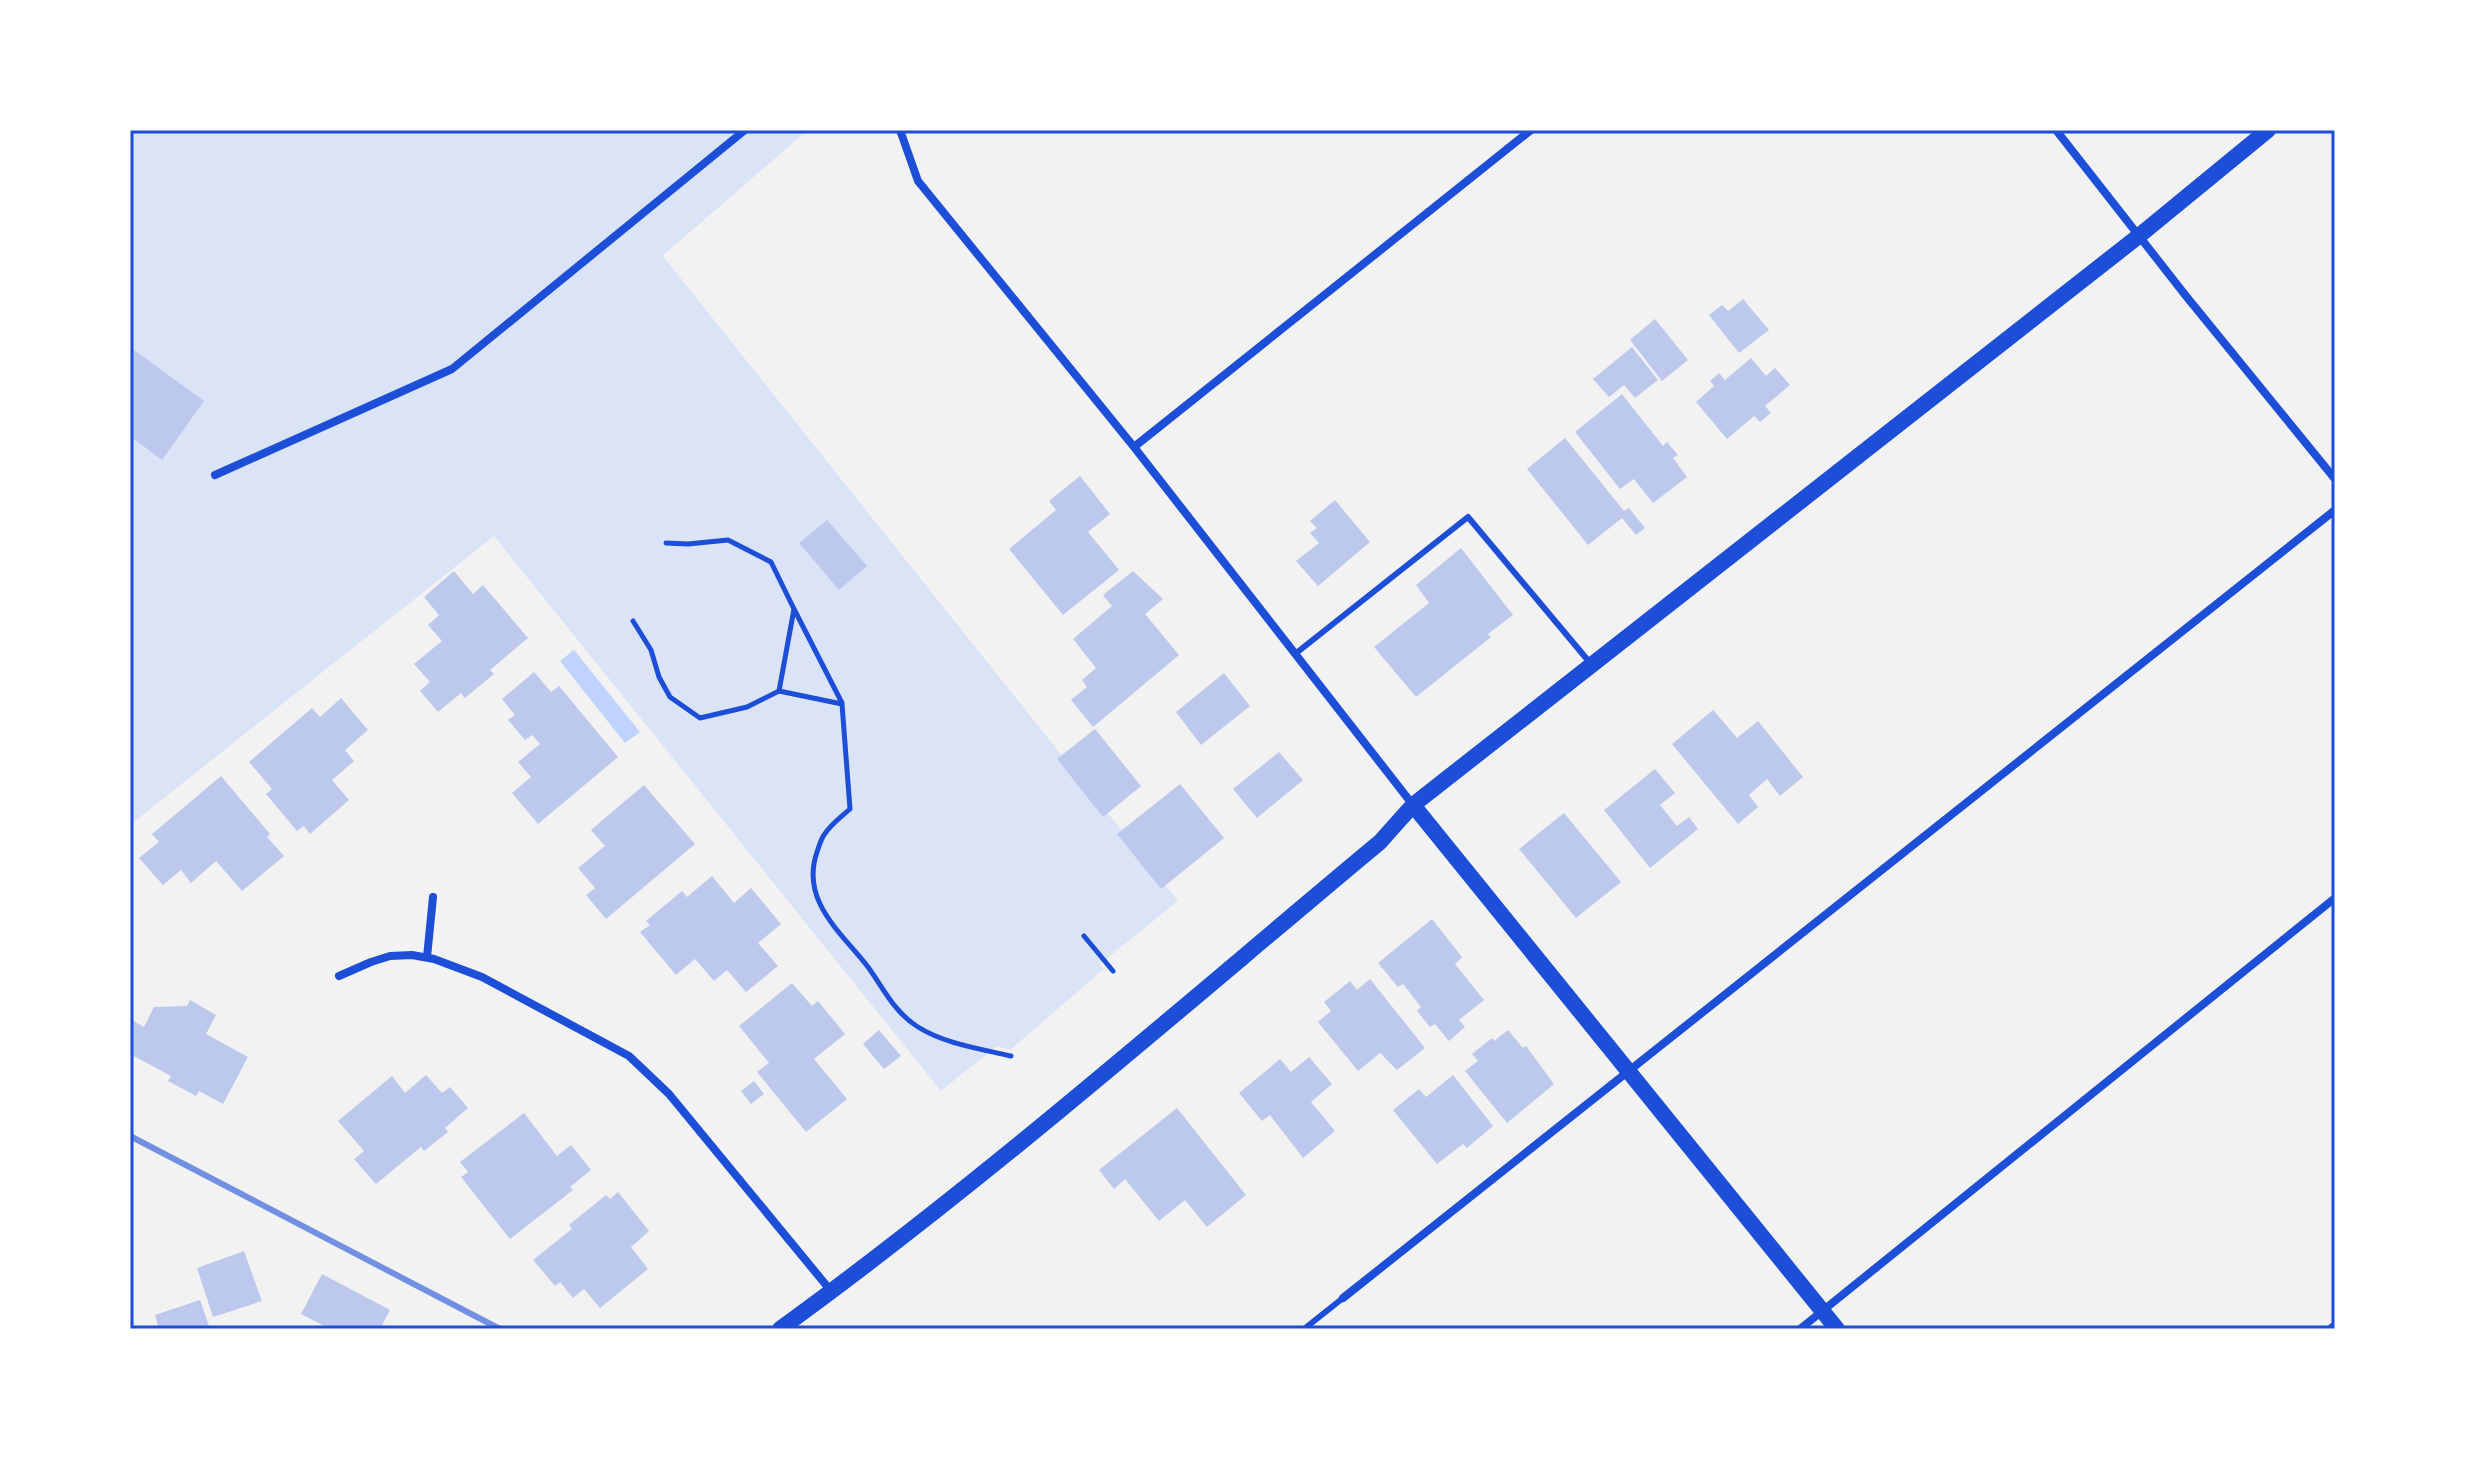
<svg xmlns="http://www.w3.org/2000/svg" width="2465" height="1459" viewBox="0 0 2465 1459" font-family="'IBM Plex Sans',sans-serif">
<rect width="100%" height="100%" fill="#f2f2f2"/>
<path fill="#dbe4f7" d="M 130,130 L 808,130 L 659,259 L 663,256 L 1178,901 L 1100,964 L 1104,969 L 1010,1050 L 997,1046 L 941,1091 L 494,536 L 130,825 Z"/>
<path fill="#bfd3fe" d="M 574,650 L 640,732 L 625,743 L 560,661 Z"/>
<path fill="#bdc9ec" d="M 1743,299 L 1769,330 L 1739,353 L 1709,315 L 1722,305 L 1728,311 Z
M 1655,319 L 1688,360 L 1662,381 L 1630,340 Z
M 130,347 L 204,401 L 162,460 L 130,436 Z
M 1632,347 L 1658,380 L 1635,398 L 1624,385 L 1609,397 L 1593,379 Z
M 1751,358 L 1766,376 L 1775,368 L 1790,385 L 1765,406 L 1771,413 L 1760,422 L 1754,416 L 1727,439 L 1696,402 L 1714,386 L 1710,381 L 1719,373 L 1725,380 Z
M 1622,394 L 1663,446 L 1667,442 L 1678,455 L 1673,458 L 1687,477 L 1653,503 L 1634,479 L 1620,489 L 1575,432 Z
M 1565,438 L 1624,511 L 1629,508 L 1645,528 L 1636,535 L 1622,518 L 1588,545 L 1527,469 Z
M 1080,476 L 1110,514 L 1088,532 L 1119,570 L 1063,615 L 1009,549 L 1056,510 L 1049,501 Z
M 1335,500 L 1370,542 L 1318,586 L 1296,561 L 1319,543 L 1310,533 L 1317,528 L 1310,521 Z
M 827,520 L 867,566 L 839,590 L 799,543 Z
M 1461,548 L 1513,615 L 1488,634 L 1491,637 L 1416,697 L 1374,647 L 1429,603 L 1416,585 Z
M 454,571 L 473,594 L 483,585 L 528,638 L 490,670 L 494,674 L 465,698 L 461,693 L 438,712 L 420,691 L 430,682 L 414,664 L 442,641 L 428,625 L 439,615 L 424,597 Z
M 1133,571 L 1163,599 L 1145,614 L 1179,655 L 1093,727 L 1071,700 L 1087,687 L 1082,680 L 1096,668 L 1073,639 L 1112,606 L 1103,595 Z
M 534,672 L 551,692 L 559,686 L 618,757 L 538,824 L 512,793 L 531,777 L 518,762 L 540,744 L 532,735 L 525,740 L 508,720 L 515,715 L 502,699 Z
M 1224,673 L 1250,706 L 1201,745 L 1176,712 Z
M 341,698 L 368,730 L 345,750 L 354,761 L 332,780 L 349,800 L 310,834 L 304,826 L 297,831 L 266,794 L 272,789 L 249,762 L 312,708 L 320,717 Z
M 1713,710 L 1737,738 L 1758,721 L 1803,777 L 1780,796 L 1767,779 L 1749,795 L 1758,807 L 1738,824 L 1672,744 Z
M 1095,729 L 1141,786 L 1103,817 L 1057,759 Z
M 1279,752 L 1303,780 L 1257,818 L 1233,789 Z
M 1655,769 L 1675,793 L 1660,805 L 1677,826 L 1689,817 L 1698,829 L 1650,868 L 1604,810 Z
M 221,776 L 270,834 L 267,837 L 284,856 L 242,891 L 216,861 L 191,883 L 181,870 L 163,885 L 139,858 L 159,842 L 152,834 Z
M 1180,784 L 1224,838 L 1161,889 L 1117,834 Z
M 644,785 L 695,844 L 606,919 L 586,895 L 595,888 L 578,868 L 605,846 L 591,830 Z
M 1564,813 L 1621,882 L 1576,918 L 1519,849 Z
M 712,876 L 734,903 L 751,888 L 781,924 L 758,943 L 778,966 L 746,992 L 727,970 L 714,981 L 695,959 L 676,975 L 640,932 L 650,925 L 646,921 L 682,891 L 687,897 Z
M 1432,919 L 1462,957 L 1455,964 L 1484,1000 L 1459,1020 L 1465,1027 L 1449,1041 L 1435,1024 L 1430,1027 L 1417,1011 L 1421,1007 L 1403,984 L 1398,987 L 1378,963 Z
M 1370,979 L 1425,1048 L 1397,1070 L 1380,1053 L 1358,1071 L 1318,1022 L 1331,1011 L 1324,1002 L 1350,981 L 1357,990 Z
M 792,983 L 812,1006 L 818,1001 L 845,1034 L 814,1059 L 847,1099 L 806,1132 L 757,1072 L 769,1063 L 739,1026 Z
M 190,1000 L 216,1015 L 206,1034 L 248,1057 L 223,1104 L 199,1091 L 196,1096 L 168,1081 L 171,1076 L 130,1054 L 130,1025 L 132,1020 L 144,1027 L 154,1007 L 187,1006 Z
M 879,1030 L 901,1056 L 884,1069 L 863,1044 Z
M 1508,1030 L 1523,1048 L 1526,1046 L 1554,1084 L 1507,1123 L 1465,1071 L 1478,1061 L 1472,1054 L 1492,1038 L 1494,1041 Z
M 1309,1057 L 1332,1084 L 1311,1102 L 1335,1131 L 1303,1158 L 1270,1115 L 1262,1121 L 1239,1093 L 1280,1059 L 1291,1072 Z
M 426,1075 L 442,1093 L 450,1087 L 468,1108 L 445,1128 L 448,1132 L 424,1151 L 421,1147 L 376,1184 L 354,1159 L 364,1151 L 338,1121 L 392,1076 L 405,1093 Z
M 1453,1075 L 1493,1126 L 1467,1148 L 1463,1144 L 1437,1164 L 1393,1110 L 1419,1089 L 1426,1097 Z
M 754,1081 L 764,1094 L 751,1104 L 741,1091 Z
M 1177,1108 L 1246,1195 L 1207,1227 L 1185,1200 L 1159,1221 L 1125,1179 L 1114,1189 L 1099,1170 Z
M 524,1113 L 557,1156 L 571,1145 L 591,1170 L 570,1187 L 573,1190 L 510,1239 L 461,1177 L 468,1172 L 460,1162 Z
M 618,1192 L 649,1231 L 631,1247 L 648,1269 L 600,1308 L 584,1289 L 573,1298 L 560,1282 L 555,1286 L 533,1260 L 572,1229 L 569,1225 L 606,1195 L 610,1199 Z
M 244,1251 L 262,1301 L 213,1317 L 197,1268 Z
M 322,1274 L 390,1310 L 380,1329 L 330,1329 L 301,1314 Z
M 200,1300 L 210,1329 L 159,1329 L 155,1315 Z"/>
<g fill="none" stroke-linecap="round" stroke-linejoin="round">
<path stroke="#1d4ed8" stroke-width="5" d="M 666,543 L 688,544 L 728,540 L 771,562 L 794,609 L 779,691
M 794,609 L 842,703
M 633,621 L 651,650 L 659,677 L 670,697 L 700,718 L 747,707 L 779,691 L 842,704 L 850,809 C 841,817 830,825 824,835 C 821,839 819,846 817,852 C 800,901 841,932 868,967 C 884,989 894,1012 918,1027 C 945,1044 981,1049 1011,1056
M 1084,936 L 1113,971"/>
<path stroke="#1d4ed8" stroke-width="6" d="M 1295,654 L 1468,517 L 1591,664
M 1304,1329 L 1343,1298"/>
<path stroke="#1d4ed8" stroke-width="8" d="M 900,130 L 918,181 L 1134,447 L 1413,805
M 2056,130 L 2186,296 L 2335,479
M 1134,447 L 1531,130
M 215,475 L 452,369 L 745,130
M 427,957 L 433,897
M 339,976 L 371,962 L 390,956 L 412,955 L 434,959 L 482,977 L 629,1056 L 669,1094 L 831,1291
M 1343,1298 L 2335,510
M 1800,1329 L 2335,898
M 2330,1329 L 2335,1325"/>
<path stroke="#1d4ed8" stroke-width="16" d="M 1413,805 L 1837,1329
M 780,1329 C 987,1179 1183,1006 1380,842 L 1413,805 L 2140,235 L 2268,130"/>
<path stroke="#7290e2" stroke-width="6" d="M 130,1136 L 500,1329"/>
</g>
<rect width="2465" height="1459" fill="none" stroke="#ffffff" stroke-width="264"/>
<rect x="132" y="132" width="2201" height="1195" fill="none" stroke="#1d4ed8" stroke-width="3"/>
</svg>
